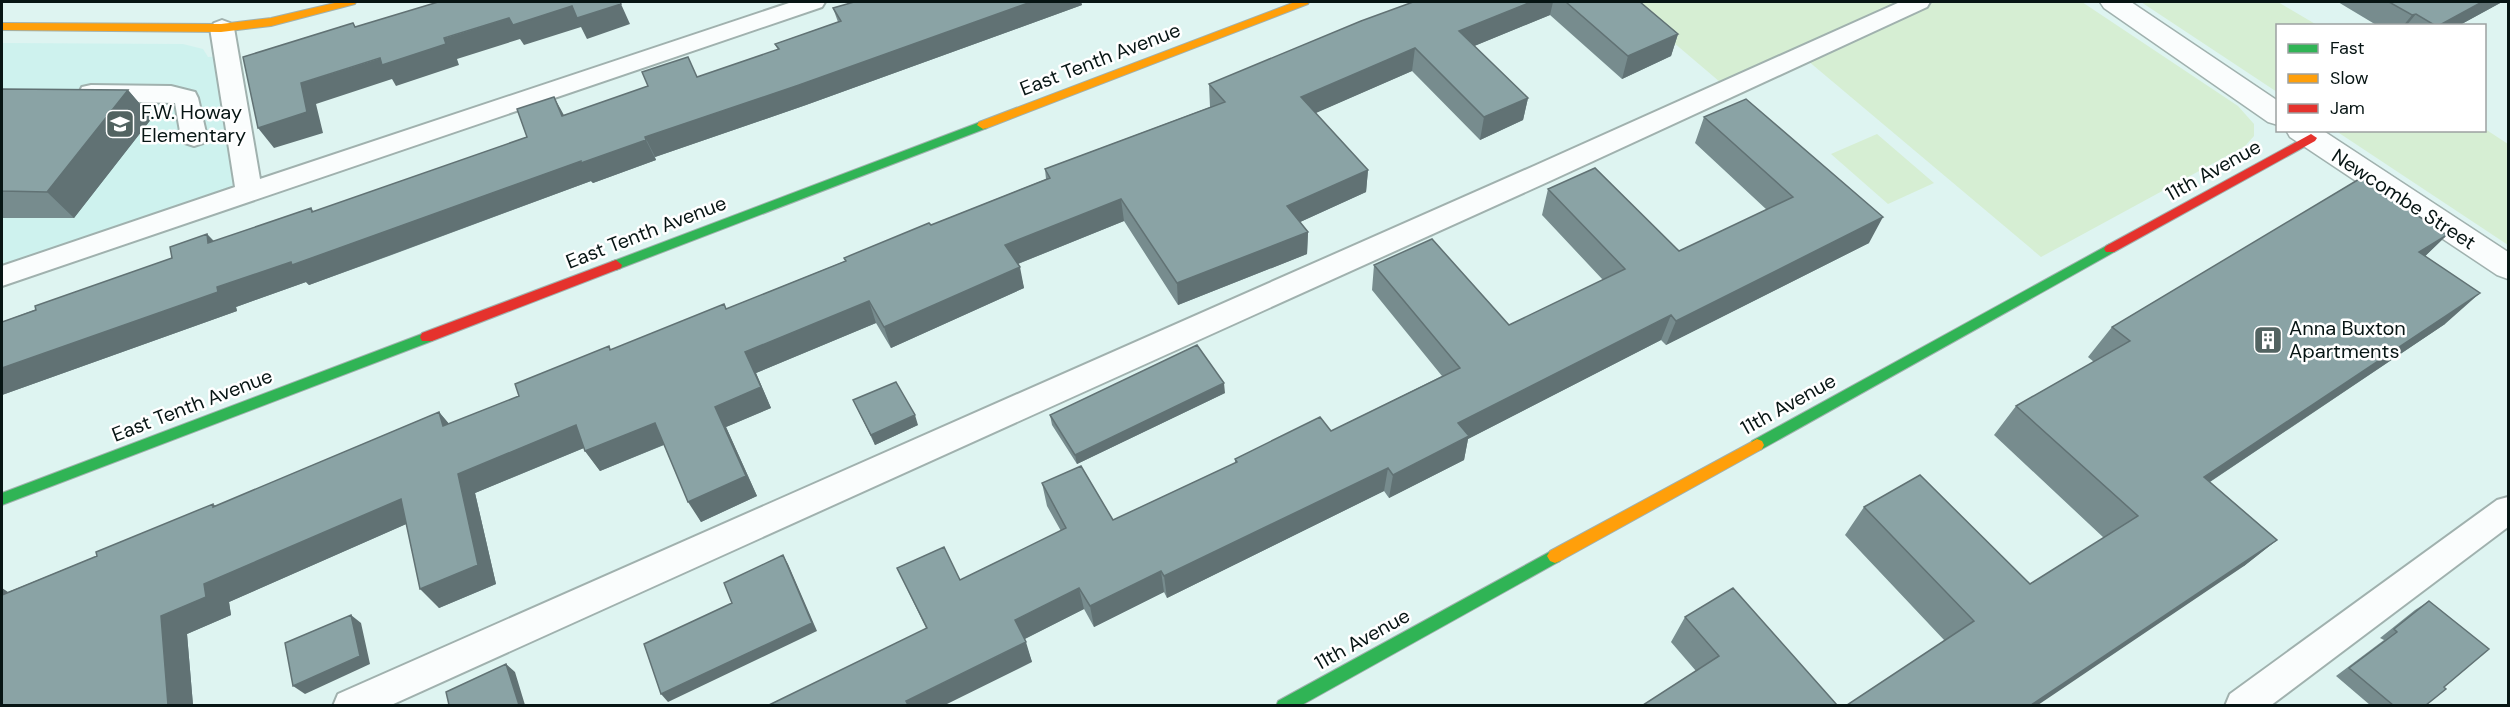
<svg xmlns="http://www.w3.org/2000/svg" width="2510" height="707" viewBox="0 0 2510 707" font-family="'DM Sans',sans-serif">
<rect width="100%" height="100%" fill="#def4f1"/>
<path fill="#cef2ee" d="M 2,43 L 183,44 L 203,49 L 208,57 L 227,56 L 249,192 L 2,276 Z"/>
<path fill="#d6eed3" d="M 1626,2 L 2082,2 L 2238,106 L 2254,124 L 2254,136 L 2245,146 L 2041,257 L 1801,55 L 1727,88 Z
M 2141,2 L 2278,2 L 2317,25 L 2278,26 L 2277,92 Z
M 2485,129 L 2508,144 L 2508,245 L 2336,131 Z
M 1877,134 L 1934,183 L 1888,204 L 1831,154 Z"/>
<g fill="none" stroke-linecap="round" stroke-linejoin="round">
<g stroke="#a0b1ae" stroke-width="4">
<path id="lane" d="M 792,2 L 825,2 L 822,7 L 2,286 L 2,266 L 235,187 L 210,28 L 214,23 L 222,20 L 230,23 L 234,28 L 260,179 Z
M 1900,2 L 1930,2 L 1927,7 L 1552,180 L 389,706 L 333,706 L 338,694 L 1534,166 Z
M 91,85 L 171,86 L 195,92 L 198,98 L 207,137 L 203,143 L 194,146 L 185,143 L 181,137 L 175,103 L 91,101 L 82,99 L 79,93 L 82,87 Z
M 2508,497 L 2508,527 L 2270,706 L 2225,706 L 2230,694 L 2497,500 Z"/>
</g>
<g stroke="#a0b1ae" stroke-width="3">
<path id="street" d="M 2100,2 L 2131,2 L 2278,101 L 2278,125 L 2268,122 L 2104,8 Z
M 2286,130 L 2322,130 L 2508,252 L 2508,279 L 2497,275 L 2290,137 Z"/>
</g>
<g stroke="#a0b1ae" stroke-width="2">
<path id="fast" d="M 983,121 L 989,125 L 987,128 L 621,268 L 616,270 L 610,265 L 611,262 Z
M 2110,244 L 2116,249 L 2114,252 L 1762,449 L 1757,451 L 1752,449 L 1750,445 L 1752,441 Z
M 427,332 L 432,333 L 434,337 L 432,341 L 2,505 L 2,493 Z
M 1555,549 L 1560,551 L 1563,556 L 1560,561 L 1300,706 L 1276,706 L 1278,701 Z"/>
</g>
<g stroke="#a0b1ae" stroke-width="2">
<path id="slow" d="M 339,2 L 356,2 L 355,4 L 271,26 L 221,32 L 2,30 L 2,23 L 221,24 L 271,18 Z
M 1295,2 L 1309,2 L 1308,4 L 987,128 L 983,129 L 977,125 L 979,122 Z
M 1757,439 L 1762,441 L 1764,445 L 1762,449 L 1560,561 L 1555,563 L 1550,561 L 1547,556 L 1550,551 Z"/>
</g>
<g stroke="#a0b1ae" stroke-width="2">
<path id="jam" d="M 2311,134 L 2317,138 L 2315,141 L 2114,252 L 2106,252 L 2104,249 L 2106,246 Z
M 616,260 L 622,265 L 621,268 L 432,341 L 422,341 L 420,337 L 422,333 Z"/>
</g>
<use href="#lane" fill="#fafdfd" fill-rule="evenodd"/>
<use href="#street" fill="#fafdfd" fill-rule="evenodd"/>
<use href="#fast" fill="#30b455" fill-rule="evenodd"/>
<use href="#slow" fill="#ff9f0a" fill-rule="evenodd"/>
<use href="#jam" fill="#e5322d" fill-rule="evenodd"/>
</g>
<path fill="#778c8e" d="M 854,2 L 1081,2 L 1082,5 L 806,105 L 655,157 L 656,160 L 593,183 L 591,181 L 389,256 L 309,285 L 306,282 L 236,307 L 237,311 L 2,395 L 2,322 L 172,258 L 207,234 L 214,241 L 311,208 L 314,212 L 527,137 L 564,115 L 697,77 L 778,50 L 775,44 L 838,22 L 833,8 Z
M 1413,2 L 1640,2 L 1678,34 L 1671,56 L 1622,79 L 1550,15 L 1474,46 L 1528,98 L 1523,120 L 1480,140 L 1412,71 L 1315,113 L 1368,170 L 1366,192 L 1300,222 L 1308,232 L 1307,254 L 1178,305 L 1124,221 L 1018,264 L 1024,288 L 891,348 L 876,323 L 756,373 L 771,408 L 726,427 L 757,496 L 701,522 L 664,445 L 600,471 L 585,451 L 584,448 L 475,493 L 496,584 L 439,608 L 406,524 L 229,602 L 231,615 L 187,634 L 193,705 L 2,705 L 8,592 L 97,556 L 213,504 L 216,506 L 439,412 L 449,424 L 519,396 L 609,346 L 611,350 L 726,309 L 845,261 L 844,258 L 931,225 L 1046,179 L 1045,169 L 1210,107 L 1209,84 Z
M 2338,2 L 2502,2 L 2458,26 L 2378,26 Z
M 2,89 L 128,90 L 152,118 L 74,218 L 2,218 Z
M 1704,117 L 1869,243 L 1666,345 L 1661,340 L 1468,439 L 1464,460 L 1389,498 L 1384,491 L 1167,598 L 1164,592 L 1094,627 L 1084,609 L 1024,639 L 1032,662 L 926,628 L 897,568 L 960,580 L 1061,531 L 1047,506 L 1042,483 L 1113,520 L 1235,463 L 1235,459 L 1331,431 L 1442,376 L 1372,290 L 1374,265 L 1509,325 L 1603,280 L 1542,215 L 1548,189 L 1679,251 L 1767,210 L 1695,143 Z
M 2447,235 L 2425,256 L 2445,324 L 2210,482 L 2277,540 L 2244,566 L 1945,641 L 1845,535 L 1864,507 L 2030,584 L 2104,538 L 1994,435 L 2016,406 L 2094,362 L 2088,357 L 2112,327 Z
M 1225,393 L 1077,464 L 1052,425 L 1050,415 Z
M 853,400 L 918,425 L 875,445 Z
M 2429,601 L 2444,687 L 2426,705 L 2370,705 L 2336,676 L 2384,640 L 2380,638 L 2415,610 Z
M 1685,617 L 1837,705 L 1696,671 L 1671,642 Z"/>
<path fill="#617274" d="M 1031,2 L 1081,2 L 1082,5 L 806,105 L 655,157 L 645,137 Z
M 1531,2 L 1553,2 L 1550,15 L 1455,54 L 1459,31 Z
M 2482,2 L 2502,2 L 2458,26 L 2438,26 Z
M 621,4 L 630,24 L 587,39 L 581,27 L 524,45 L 520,39 L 457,59 L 459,65 L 396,86 L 392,79 L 316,104 L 323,133 L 274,148 L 258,128 L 301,83 L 509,18 L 572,6 Z
M 2416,14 L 2406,26 L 2403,26 L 2412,15 Z
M 1678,34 L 1671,56 L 1622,79 L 1628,56 Z
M 1415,48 L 1412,71 L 1300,120 L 1301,97 Z
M 128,90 L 152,118 L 74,218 L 47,192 Z
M 554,97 L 565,117 L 562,116 Z
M 1528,98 L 1523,120 L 1480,140 L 1484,117 Z
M 646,140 L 656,160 L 593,183 L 591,181 L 309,285 L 306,282 L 236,307 L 237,311 L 2,395 L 2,368 L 217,287 L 581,161 Z
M 1368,170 L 1366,192 L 1287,228 L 1287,206 Z
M 1121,199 L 1124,221 L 1010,267 L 1005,245 Z
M 1883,217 L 1869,243 L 1666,345 L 1676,321 Z
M 1308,232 L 1307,254 L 1178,305 L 1177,283 Z
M 207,234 L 225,254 L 208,243 Z
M 2447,235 L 2415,266 L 2419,252 Z
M 1020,267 L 1024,288 L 891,348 L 884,327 Z
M 2480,293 L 2445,324 L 2175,505 L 2204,477 Z
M 869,301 L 876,323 L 756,373 L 771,408 L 726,427 L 757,496 L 701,522 L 688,502 L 715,407 L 745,352 Z
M 1671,315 L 1661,340 L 1468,439 L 1464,460 L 1389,498 L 1393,475 L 1458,423 Z
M 1224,383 L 1225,393 L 1077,464 L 1075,455 Z
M 439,412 L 456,432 L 443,426 Z
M 915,415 L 918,425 L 875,445 L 871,435 Z
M 655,423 L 668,443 L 600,471 L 585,451 Z
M 576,425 L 591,445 L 475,493 L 496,584 L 439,608 L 420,589 L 458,474 Z
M 1388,468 L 1384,491 L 1167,598 L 1164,576 Z
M 401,499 L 420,518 L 229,602 L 231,615 L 187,634 L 193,705 L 168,705 L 161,616 L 204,584 Z
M 2277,540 L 2244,566 L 2038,705 L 2031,705 Z
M 783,555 L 788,564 L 817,631 L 668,702 L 661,694 Z
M 1161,571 L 1164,592 L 1094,627 L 1090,606 Z
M 2,588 L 17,598 L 2,608 Z
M 1079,588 L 1084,609 L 1021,641 L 1015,620 Z
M 351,615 L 361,623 L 370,664 L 305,694 L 293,686 Z
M 1026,642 L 1032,662 L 945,705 L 908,705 L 906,701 Z
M 506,664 L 515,672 L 525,705 L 519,705 Z"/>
<path fill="#8aa3a5" stroke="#617274" stroke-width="1.5" d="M 438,2 L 620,2 L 621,4 L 577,18 L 572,6 L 513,25 L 509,18 L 444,38 L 446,44 L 382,65 L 380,58 L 301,83 L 307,112 L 258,128 L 243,57 L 353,23 L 355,27 Z
M 854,2 L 1031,2 L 799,85 L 645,137 L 646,140 L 581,163 L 581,161 L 292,265 L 291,262 L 217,287 L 218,292 L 2,368 L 2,322 L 36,310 L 35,306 L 172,258 L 170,247 L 207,234 L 208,243 L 311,208 L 312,212 L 527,137 L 517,109 L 554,97 L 562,116 L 648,86 L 642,72 L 688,57 L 697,77 L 779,49 L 775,44 L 841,21 L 833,8 Z
M 1413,2 L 1531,2 L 1459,31 L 1528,98 L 1484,117 L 1415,48 L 1301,97 L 1368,170 L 1287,206 L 1308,232 L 1177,283 L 1121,199 L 1005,245 L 1020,267 L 884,327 L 869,301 L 745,352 L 761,387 L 715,407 L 746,476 L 688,502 L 655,423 L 585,451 L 576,425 L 458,474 L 478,565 L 420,589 L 401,499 L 204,584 L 206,597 L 161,616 L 168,705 L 2,705 L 2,595 L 97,556 L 96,552 L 213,504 L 213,507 L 439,412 L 443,426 L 519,396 L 515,384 L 609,346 L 610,350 L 724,304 L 726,309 L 846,261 L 844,258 L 929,223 L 931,225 L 1050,178 L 1045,169 L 1225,102 L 1209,84 L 1361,21 Z
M 1566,2 L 1640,2 L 1678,34 L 1628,56 Z
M 2389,2 L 2482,2 L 2438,26 L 2436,26 L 2416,14 L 2412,15 Z
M 2,89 L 128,90 L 47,192 L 2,191 Z
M 1746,99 L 1883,217 L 1676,321 L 1671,315 L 1458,423 L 1469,436 L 1393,475 L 1388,468 L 1164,576 L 1161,571 L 1090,606 L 1079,588 L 1015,620 L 1026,642 L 906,701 L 908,705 L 769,705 L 927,628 L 897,568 L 944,547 L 960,580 L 1066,528 L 1042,483 L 1081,466 L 1113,520 L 1237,462 L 1235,459 L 1320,417 L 1331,431 L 1460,368 L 1374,265 L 1432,239 L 1509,325 L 1625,269 L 1548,189 L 1595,168 L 1679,251 L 1793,197 L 1704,117 Z
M 2361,178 L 2447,235 L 2419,252 L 2480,293 L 2204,477 L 2277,540 L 2031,705 L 1847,705 L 1974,621 L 1864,507 L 1920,475 L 2030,584 L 2138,516 L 2016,406 L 2130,341 L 2112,327 Z
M 1197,345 L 1224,383 L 1075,455 L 1050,415 Z
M 896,382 L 915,415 L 871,435 L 853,400 Z
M 783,555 L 812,623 L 661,694 L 644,644 L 732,603 L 724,583 Z
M 1733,588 L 1837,705 L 1643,705 L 1719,656 L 1685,617 Z
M 2429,601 L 2489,649 L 2444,687 L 2446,689 L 2426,705 L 2393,705 L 2349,668 L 2397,632 L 2394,629 Z
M 351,615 L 360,656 L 293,686 L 285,643 Z
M 506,664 L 519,705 L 449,705 L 446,692 Z"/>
<defs>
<g id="school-square" transform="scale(1.5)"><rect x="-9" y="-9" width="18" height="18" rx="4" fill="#526361" stroke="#fff"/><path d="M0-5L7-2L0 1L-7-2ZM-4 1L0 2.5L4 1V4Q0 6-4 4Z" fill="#fff"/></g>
<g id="building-square" transform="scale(1.5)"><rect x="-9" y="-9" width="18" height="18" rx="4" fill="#526361" stroke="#fff"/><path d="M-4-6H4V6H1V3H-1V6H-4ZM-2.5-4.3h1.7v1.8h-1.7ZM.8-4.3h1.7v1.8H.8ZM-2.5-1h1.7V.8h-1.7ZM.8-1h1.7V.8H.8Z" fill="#fff"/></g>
</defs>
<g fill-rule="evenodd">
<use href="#school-square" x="120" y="124"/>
<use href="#building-square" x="2268" y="340"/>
</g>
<g text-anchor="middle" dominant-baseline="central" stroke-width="5" stroke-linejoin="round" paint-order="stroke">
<g font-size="20" fill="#071514" stroke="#fff">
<text transform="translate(1100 59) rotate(-21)">East Tenth Avenue</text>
<text transform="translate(2213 170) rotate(-29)">11th Avenue</text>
<text transform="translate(2404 199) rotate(33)">Newcombe Street</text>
<text transform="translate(646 232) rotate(-21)">East Tenth Avenue</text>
<text transform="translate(1788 404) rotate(-29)">11th Avenue</text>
<text transform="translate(192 405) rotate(-21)">East Tenth Avenue</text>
<text transform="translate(1362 639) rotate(-29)">11th Avenue</text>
</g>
<g font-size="20" fill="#071514" stroke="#fff" text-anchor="start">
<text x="141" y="112">F.W. Howay<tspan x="141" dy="23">Elementary</tspan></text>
<text x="2289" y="328">Anna Buxton<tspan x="2289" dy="23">Apartments</tspan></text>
</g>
</g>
<rect width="2510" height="707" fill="none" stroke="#071514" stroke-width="6"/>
<rect x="2276" y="24" width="210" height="108" fill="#ffffff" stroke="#9ca1a1" stroke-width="1.5"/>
<rect x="2288" y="44" width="30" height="9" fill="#30b455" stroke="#9ca1a1" stroke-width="1.5"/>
<text x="2330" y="54" font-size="18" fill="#071514">Fast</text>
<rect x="2288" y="74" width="30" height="9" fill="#ff9f0a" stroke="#9ca1a1" stroke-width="1.5"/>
<text x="2330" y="84" font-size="18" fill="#071514">Slow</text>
<rect x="2288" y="104" width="30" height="9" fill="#e5322d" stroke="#9ca1a1" stroke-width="1.5"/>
<text x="2330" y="114" font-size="18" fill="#071514">Jam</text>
</svg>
